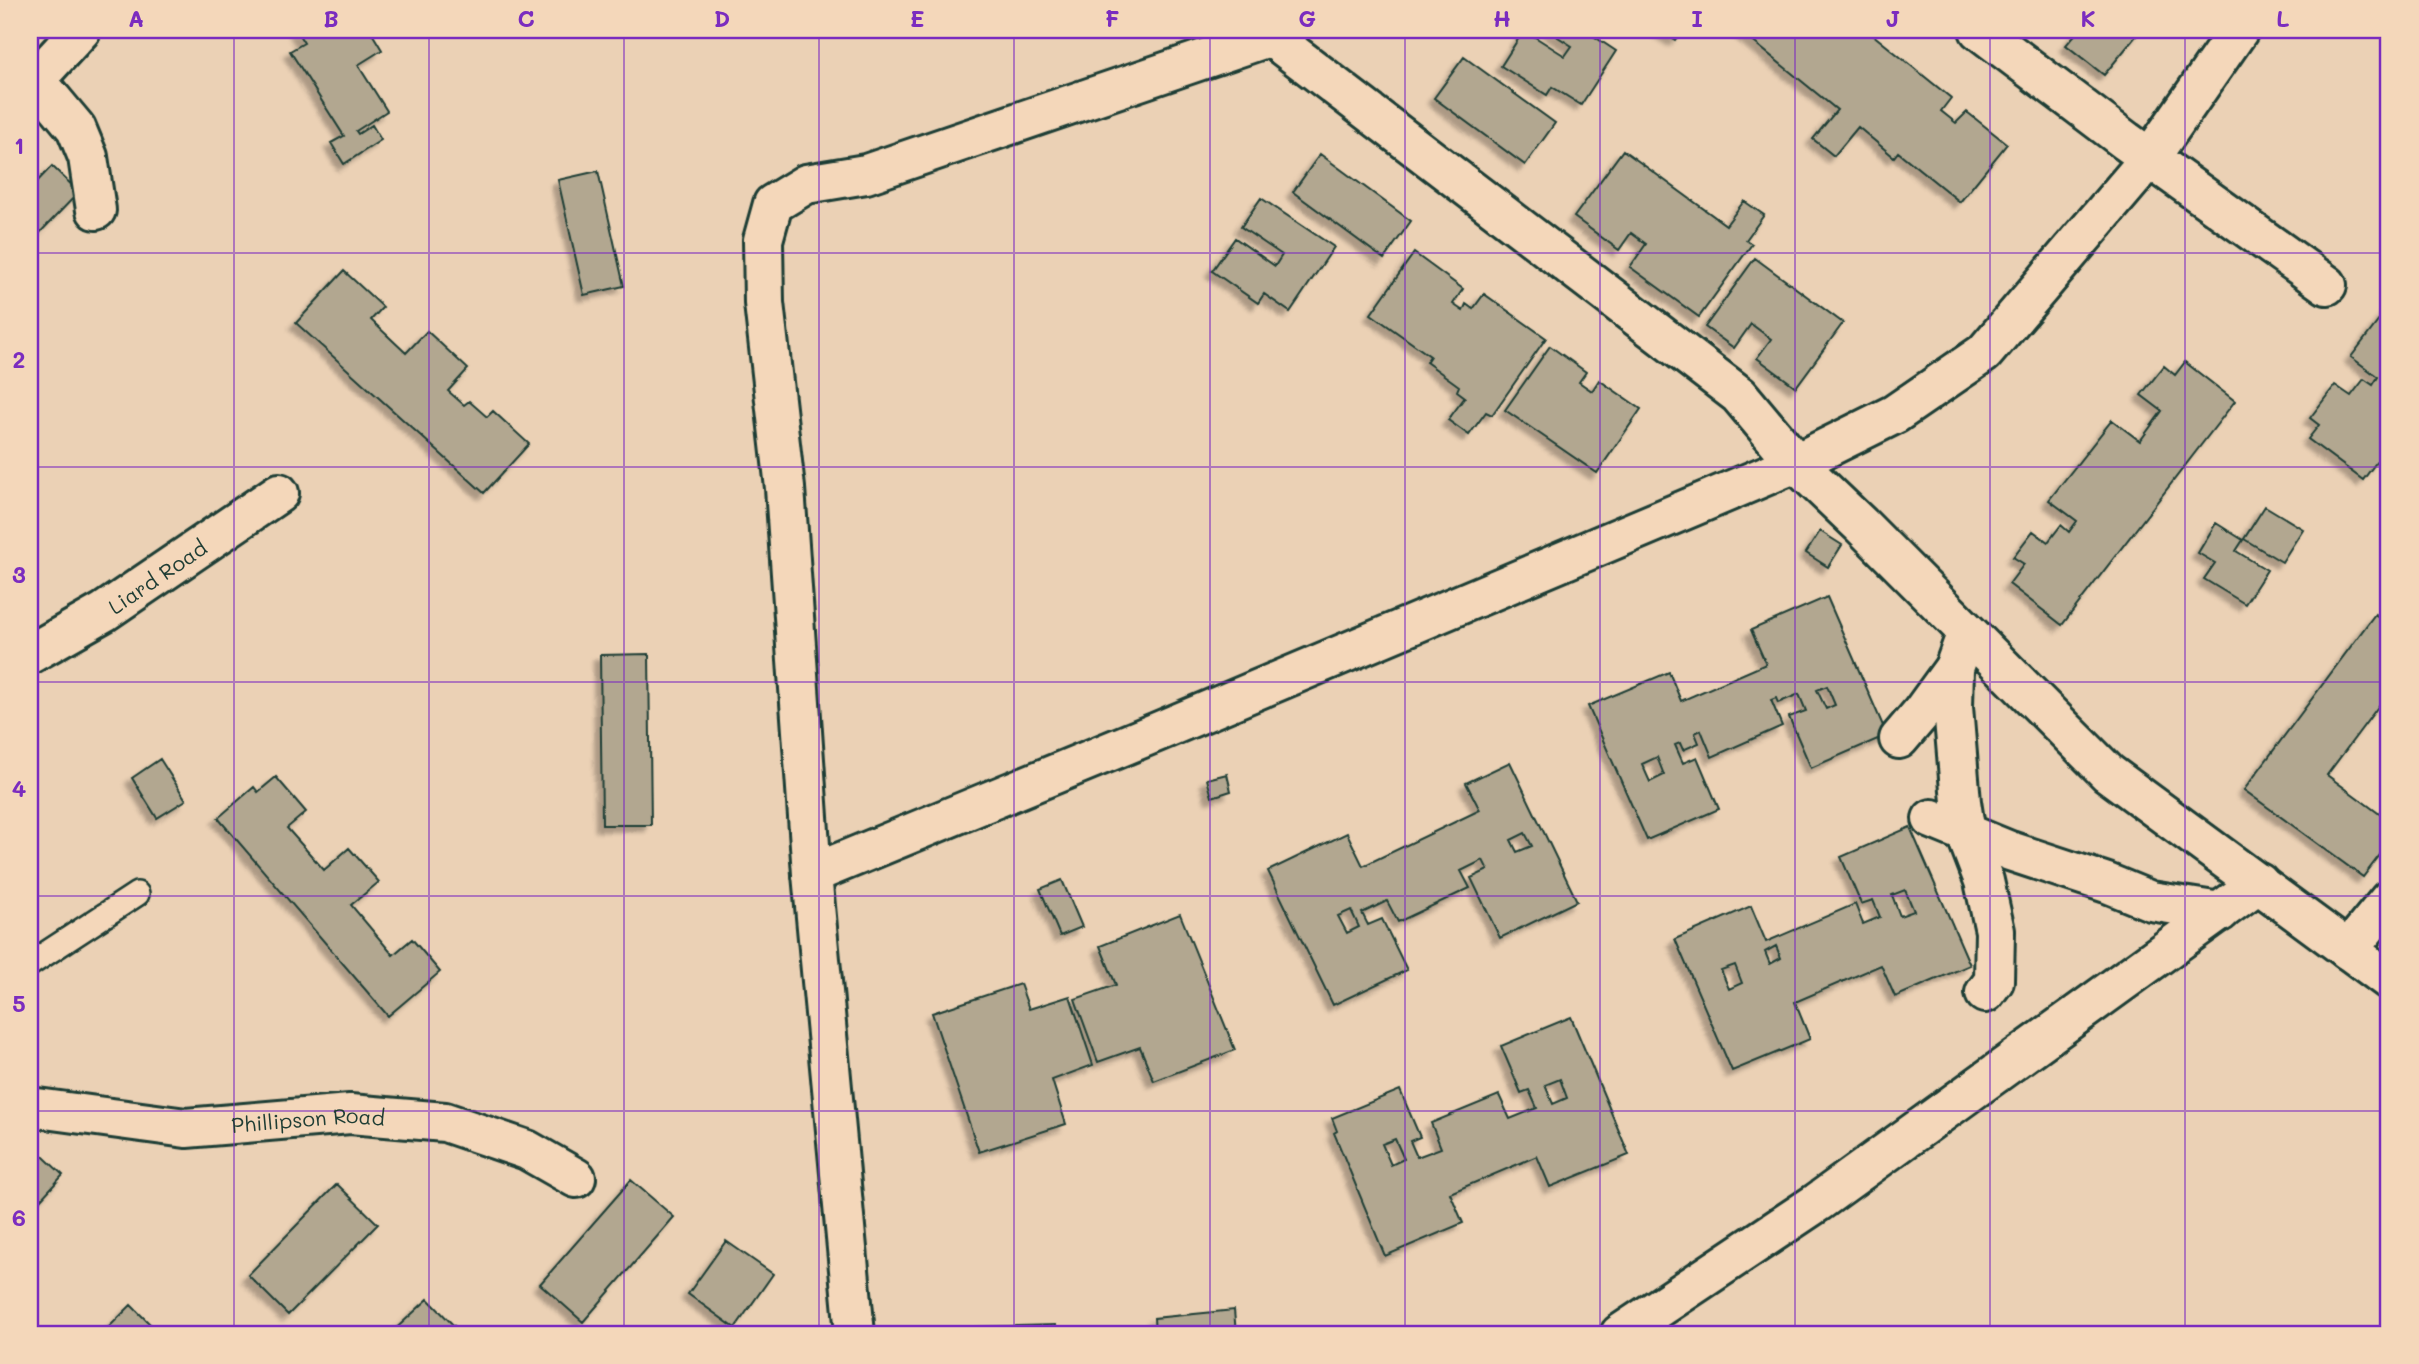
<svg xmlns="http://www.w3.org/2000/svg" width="2419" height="1364" viewBox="0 0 2419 1364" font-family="Mali,sans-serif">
<defs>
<filter id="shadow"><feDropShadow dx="-6" dy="6" stdDeviation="2" flood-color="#0004"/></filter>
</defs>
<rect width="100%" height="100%" fill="#ebd1b5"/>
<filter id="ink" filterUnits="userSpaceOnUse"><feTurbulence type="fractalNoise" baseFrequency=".0143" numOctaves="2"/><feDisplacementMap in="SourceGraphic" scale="14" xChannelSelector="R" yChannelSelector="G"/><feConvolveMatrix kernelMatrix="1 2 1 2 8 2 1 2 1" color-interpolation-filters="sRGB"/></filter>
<g filter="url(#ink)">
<path fill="#b2a790" stroke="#1f3d34" stroke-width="2" fill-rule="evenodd" filter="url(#shadow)" d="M 296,30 L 370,30 L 382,50 L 358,65 L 387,111 L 356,131 L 358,134 L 372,125 L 381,140 L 344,164 L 331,143 L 344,136 L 290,51 L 304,43 Z
M 1524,30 L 1565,56 L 1572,46 L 1547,30 L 1596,30 L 1592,35 L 1616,51 L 1581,105 L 1552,87 L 1547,95 L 1501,66 Z
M 1659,30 L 1682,30 L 1675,40 Z
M 1739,30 L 1867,30 L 1951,98 L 1941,111 L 1956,123 L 1967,112 L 2007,144 L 1960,202 L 1898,152 L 1894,157 L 1858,127 L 1834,156 L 1813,139 L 1837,110 Z
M 2076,30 L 2141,30 L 2104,75 L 2066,45 L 2078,31 Z
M 1464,57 L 1555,123 L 1525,165 L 1434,98 Z
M 1623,150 L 1726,225 L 1744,201 L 1764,215 L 1746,240 L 1752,244 L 1699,317 L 1630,267 L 1646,244 L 1631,233 L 1619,250 L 1574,217 Z
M 1320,154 L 1411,221 L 1384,259 L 1293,192 Z
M 52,166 L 79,192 L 30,243 L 30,189 Z
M 598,171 L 624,286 L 584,295 L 558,180 Z
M 1261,198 L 1334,247 L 1290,312 L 1264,294 L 1258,303 L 1212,271 L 1235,238 L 1275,266 L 1282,255 L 1241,227 Z
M 1414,253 L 1463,289 L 1453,304 L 1463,311 L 1466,304 L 1473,309 L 1484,294 L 1546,338 L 1492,415 L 1486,412 L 1469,435 L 1448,420 L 1465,397 L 1457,391 L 1459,386 L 1426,362 L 1430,356 L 1371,314 Z
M 1755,258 L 1843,323 L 1796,387 L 1757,358 L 1771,339 L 1751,324 L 1734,348 L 1705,327 Z
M 344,271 L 383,307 L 371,320 L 406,353 L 427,331 L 468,369 L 448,391 L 464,405 L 469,401 L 487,417 L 493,411 L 529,444 L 484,493 L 296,323 Z
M 2389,307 L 2389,445 L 2363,480 L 2308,439 L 2319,425 L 2310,418 L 2335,385 L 2351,396 L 2364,379 L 2373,385 L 2378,377 L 2351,357 Z
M 1550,346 L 1586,372 L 1579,382 L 1592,391 L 1599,380 L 1641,409 L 1597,473 L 1505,410 Z
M 2185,362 L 2235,401 L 2062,625 L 2009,584 L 2024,564 L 2013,557 L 2033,531 L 2048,542 L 2061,525 L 2069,532 L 2077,521 L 2049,500 L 2112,420 L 2140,441 L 2162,411 L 2141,395 L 2164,366 L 2175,375 Z
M 2265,506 L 2303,529 L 2282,562 L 2244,539 Z
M 2216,523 L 2243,540 L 2236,551 L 2267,570 L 2245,604 L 2204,579 L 2215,563 L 2198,553 Z
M 1820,531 L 1842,545 L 1828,567 L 1806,553 Z
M 1827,597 L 1887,735 L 1811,768 L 1789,717 L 1806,711 L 1799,694 L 1778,703 L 1776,698 L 1771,700 L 1782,726 L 1712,757 L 1701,730 L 1695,733 L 1699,743 L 1683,750 L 1680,743 L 1675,745 L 1683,763 L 1697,757 L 1719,809 L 1647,840 L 1588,706 L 1669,672 L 1681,701 L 1766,664 L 1751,630 ZM 1827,686 L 1835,705 L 1826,709 L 1817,690 ZM 1657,757 L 1664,775 L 1650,782 L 1642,764 Z
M 2389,608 L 2389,692 L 2327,775 L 2389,821 L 2389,830 L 2386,834 L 2389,836 L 2389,843 L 2363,877 L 2244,790 L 2375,614 L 2381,619 Z
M 649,654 L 651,825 L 602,825 L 600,655 Z
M 160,759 L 186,800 L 157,818 L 132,778 Z
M 1510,762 L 1577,901 L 1500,938 L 1471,878 L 1488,870 L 1483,860 L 1461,871 L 1470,888 L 1398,922 L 1387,901 L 1362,913 L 1368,925 L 1382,919 L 1407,970 L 1333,1005 L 1268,871 L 1347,833 L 1363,866 L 1480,810 L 1466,783 ZM 1525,833 L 1532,846 L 1517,852 L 1511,840 ZM 1351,910 L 1359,927 L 1347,933 L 1338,916 Z
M 1227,774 L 1231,791 L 1212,797 L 1207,779 Z
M 276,777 L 306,812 L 287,828 L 324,870 L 349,848 L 379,882 L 351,905 L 393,955 L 412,939 L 440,972 L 388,1016 L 218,818 L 254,787 L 258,792 Z
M 1910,827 L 1970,965 L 1895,997 L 1881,965 L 1795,1002 L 1810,1039 L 1732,1071 L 1675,939 L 1751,906 L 1766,942 L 1855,904 L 1863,924 L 1880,917 L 1873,900 L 1861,904 L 1841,857 ZM 1905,890 L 1914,911 L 1900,916 L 1892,895 ZM 1776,946 L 1781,958 L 1770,964 L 1765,952 ZM 1735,965 L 1742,983 L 1729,989 L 1721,970 Z
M 1062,880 L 1082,927 L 1060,936 L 1040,889 Z
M 1180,914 L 1235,1050 L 1154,1081 L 1140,1047 L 1098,1062 L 1075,999 L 1116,985 L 1100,946 Z
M 1020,984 L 1029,1009 L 1070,996 L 1093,1065 L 1052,1080 L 1066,1124 L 979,1152 L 932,1013 Z
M 1571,1017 L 1629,1155 L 1550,1187 L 1537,1156 L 1450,1193 L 1463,1223 L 1385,1256 L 1334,1133 L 1337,1131 L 1332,1118 L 1400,1090 L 1420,1137 L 1410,1141 L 1417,1157 L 1441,1148 L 1431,1123 L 1499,1095 L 1510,1119 L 1537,1108 L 1529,1090 L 1521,1093 L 1501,1046 ZM 1560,1079 L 1567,1098 L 1553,1104 L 1545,1085 ZM 1395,1139 L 1404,1159 L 1391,1165 L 1382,1144 Z
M 30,1144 L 63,1175 L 30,1211 Z
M 631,1180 L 674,1217 L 583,1322 L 540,1284 Z
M 337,1184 L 378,1224 L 288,1315 L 248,1275 Z
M 726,1241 L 773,1274 L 735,1328 L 688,1294 Z
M 428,1299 L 462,1334 L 390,1334 Z
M 131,1305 L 160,1334 L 102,1334 Z
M 1234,1310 L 1236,1334 L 1155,1334 L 1154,1318 Z
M 1056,1325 L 1056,1334 L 974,1334 L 974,1327 Z"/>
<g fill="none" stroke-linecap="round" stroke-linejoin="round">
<g stroke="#1f3d34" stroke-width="28">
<path id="lane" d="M 30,964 L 137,894"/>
</g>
<g stroke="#1f3d34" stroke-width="44">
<g id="street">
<path d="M 1979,30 L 2126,141 L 2327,285"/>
<path d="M 1271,37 L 1739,395 L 1796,463 L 1861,525 L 2108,773 L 2389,980"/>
<path d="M 30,73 L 76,128 L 88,157 L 96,210"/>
<path d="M 36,79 L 81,30"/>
<path d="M 1967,632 L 1954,668 L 1953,707 L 1961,802 L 1966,834 L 1984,881 L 1995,931 L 1994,981 L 1985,993"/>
<path id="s1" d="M 30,654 L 104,612 L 279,493"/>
<path d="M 1899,739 L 1922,712 L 1954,668"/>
<path d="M 1932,819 L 2010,851 L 2107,883 L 2151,901 L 2220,912"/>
<path d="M 812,874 L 1157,732 L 1796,463 L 1895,414 L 1984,353 L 2150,158 L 2239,30"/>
<path d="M 2348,950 L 2389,900"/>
<path id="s2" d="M 30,1107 L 186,1128 L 350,1114 L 445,1122 L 527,1150 L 576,1178"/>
<path d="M 855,1334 L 812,874 L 785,488 L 764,303 L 763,240 L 773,204 L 806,184 L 866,174 L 1289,30"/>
<path d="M 1620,1334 L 1818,1202 L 2259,883"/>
</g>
</g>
<use href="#lane" stroke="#f4d7ba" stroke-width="23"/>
<use href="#street" stroke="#f4d7ba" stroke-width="38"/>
</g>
</g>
<path fill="none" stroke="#7b2cbf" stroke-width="2" stroke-opacity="0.55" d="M 234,30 L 234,1334M 429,30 L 429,1334M 624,30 L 624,1334M 819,30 L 819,1334M 1014,30 L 1014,1334M 1210,30 L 1210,1334M 1405,30 L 1405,1334M 1600,30 L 1600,1334M 1795,30 L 1795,1334M 1990,30 L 1990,1334M 2185,30 L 2185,1334M 30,253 L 2389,253M 30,467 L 2389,467M 30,682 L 2389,682M 30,896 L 2389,896M 30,1111 L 2389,1111"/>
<g text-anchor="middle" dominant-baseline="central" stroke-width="5" stroke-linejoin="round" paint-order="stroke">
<g font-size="21" fill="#1f3d34" stroke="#f4d7ba">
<text stroke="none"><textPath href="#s1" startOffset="149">Liard Road</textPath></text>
<text stroke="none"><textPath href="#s2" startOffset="280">Phillipson Road</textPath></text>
</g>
</g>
<rect width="2419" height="1364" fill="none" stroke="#f4d7ba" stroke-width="77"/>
<rect x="38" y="38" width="2342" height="1288" fill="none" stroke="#7b2cbf" stroke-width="2.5"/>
<g font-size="23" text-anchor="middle" font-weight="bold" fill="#7b2cbf">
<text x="136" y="27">A</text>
<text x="331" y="27">B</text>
<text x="526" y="27">C</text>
<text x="722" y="27">D</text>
<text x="917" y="27">E</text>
<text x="1112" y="27">F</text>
<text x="1307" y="27">G</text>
<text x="1502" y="27">H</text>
<text x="1697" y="27">I</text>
<text x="1893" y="27">J</text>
<text x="2088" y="27">K</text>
<text x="2283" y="27">L</text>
<text x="19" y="154">1</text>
<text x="19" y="368">2</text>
<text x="19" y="583">3</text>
<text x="19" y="797">4</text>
<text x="19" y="1012">5</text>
<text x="19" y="1226">6</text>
</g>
</svg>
